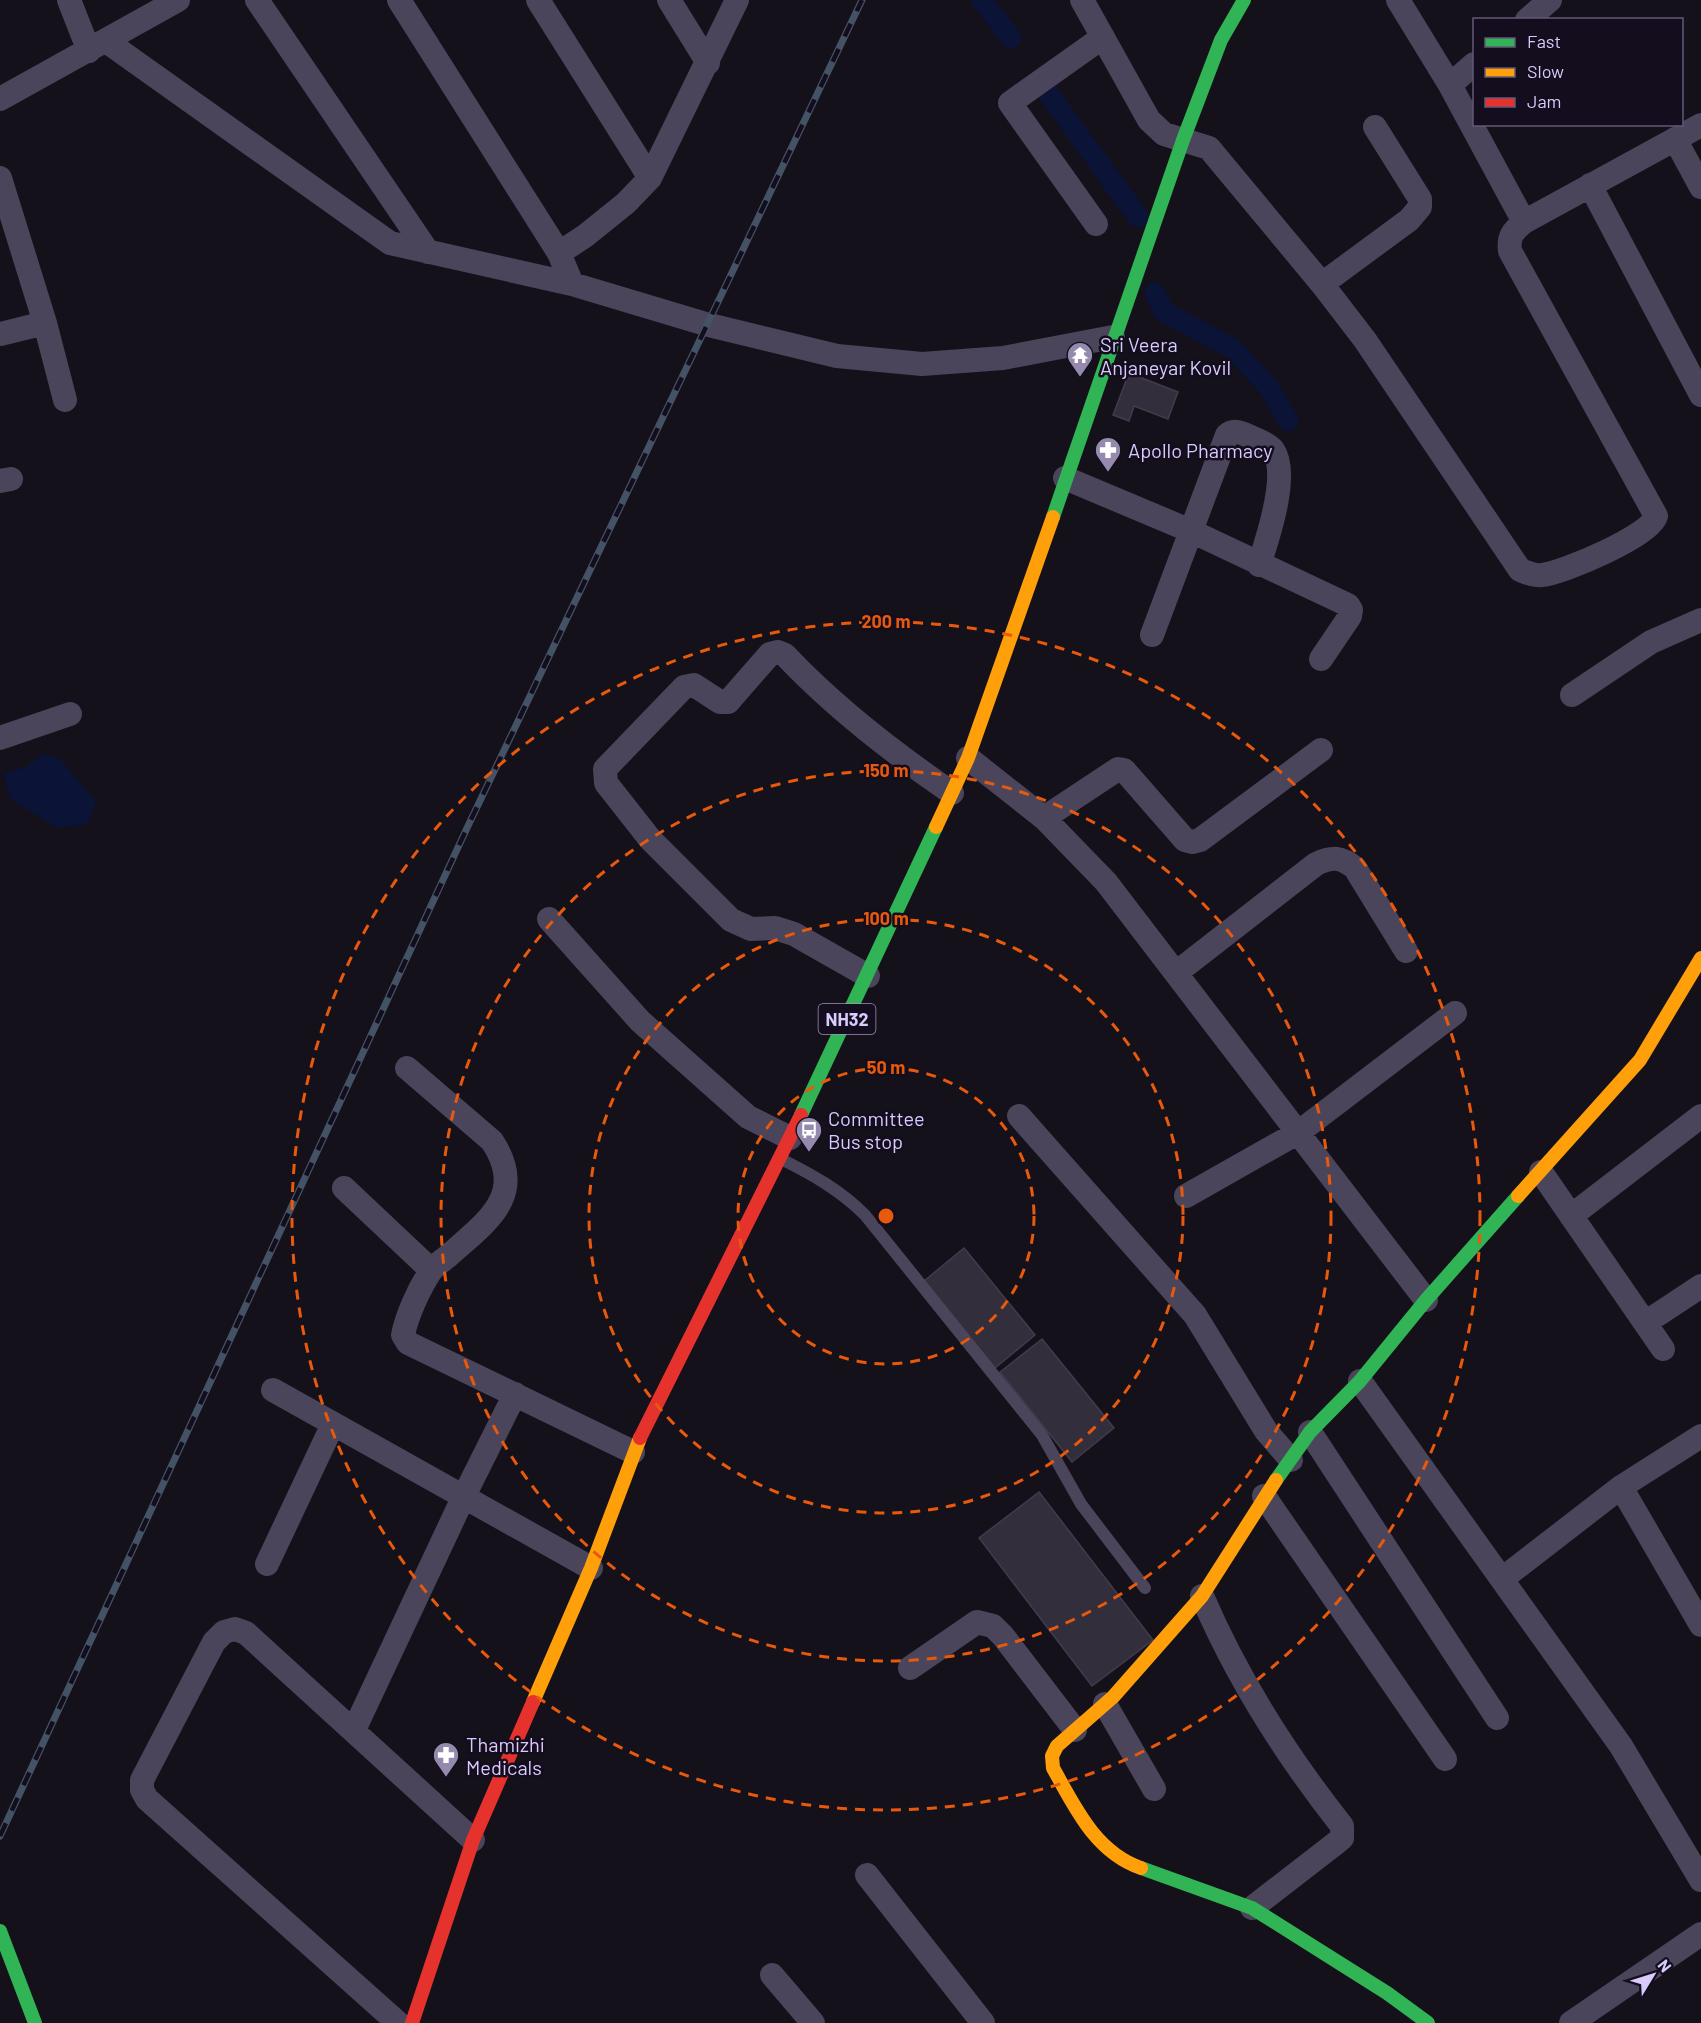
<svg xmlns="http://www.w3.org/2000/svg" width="1701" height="2023" viewBox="0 0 1701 2023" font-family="Barlow,sans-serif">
<rect width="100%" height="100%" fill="#14111a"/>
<path fill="#0b1336" d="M 42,754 L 59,758 L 96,801 L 88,824 L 56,828 L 10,798 L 4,773 L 26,767 Z"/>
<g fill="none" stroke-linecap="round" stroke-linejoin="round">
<path stroke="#0b1336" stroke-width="21" d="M 982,0 L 1011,38
M 1046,90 L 1138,217
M 1155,293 L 1164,312 L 1232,348 L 1268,386 L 1288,421"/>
</g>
<path fill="#332e3c" stroke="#423b4e" stroke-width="1.5" d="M 1129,373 L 1178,392 L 1168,419 L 1134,406 L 1129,421 L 1113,415 Z
M 964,1248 L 1035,1335 L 995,1368 L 924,1281 Z
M 1042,1339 L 1114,1428 L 1072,1462 L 1000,1372 Z
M 1039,1492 L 1153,1640 L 1092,1686 L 979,1538 Z"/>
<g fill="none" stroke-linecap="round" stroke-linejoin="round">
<path stroke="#4a455b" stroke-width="12" d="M 781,1159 C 813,1175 840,1190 865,1215 L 1042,1435 L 1081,1504 L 1145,1588"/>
<path stroke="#4a455b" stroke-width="24" d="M 69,0 L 89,51
M 257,0 L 428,252
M 399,0 L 559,253 L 572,284
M 538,0 L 650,178
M 669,0 L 708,63
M 1082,0 L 1149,120 L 1164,134 L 1209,148 L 1322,284 L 1365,340 L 1520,570 C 1528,573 1534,576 1542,575 C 1563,573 1652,535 1656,516 L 1510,251 C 1508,236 1513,231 1524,222 L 1701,125
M 1398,0 L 1450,85 L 1524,222
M 1527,20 L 1550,0
M 106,41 L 390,243 L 572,284 L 709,325 L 837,356 L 922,364 L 1003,358 L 1113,337
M 1450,85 L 1474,64
M 0,99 L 178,0
M 1675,139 L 1701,187
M 0,178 L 45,323 L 65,400
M 1590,185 L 1701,395
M 1096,224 L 1010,103 L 1103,37
M 559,253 L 585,236 L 626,203 L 650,178 L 737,0
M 1322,284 L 1409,220 L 1420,207 L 1420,199 L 1375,127
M 0,334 L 45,323
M 1065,478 L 1191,531 L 1348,605 L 1351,610 L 1350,616 L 1321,659
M 0,481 L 11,479
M 1152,635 L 1227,435 C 1235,428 1244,434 1253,438 C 1260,441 1268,444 1273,450 C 1290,474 1267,540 1259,565
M 1572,695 L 1651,642 L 1701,620
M 0,738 L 70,714
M 968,758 L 1044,818 L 1106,882 L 1426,1300
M 1044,818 L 1118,769 L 1124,770 L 1185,840 L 1193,842 L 1200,840 L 1321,750
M 549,919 L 640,1021 L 748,1117 L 790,1138
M 1176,973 L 1316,864 C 1333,856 1341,857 1355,868 L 1406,951
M 868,976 L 794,934 L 775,928 L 751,929 L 731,920 L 650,839 L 606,783 L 605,769 L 684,687 L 694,685 L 720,702 L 728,702 L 770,654 L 778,652 L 785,655 C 835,708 892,752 952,793
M 407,1068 L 492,1141 C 528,1196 486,1222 447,1257 C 442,1261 434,1266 430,1272 C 419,1289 407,1315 403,1335 L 408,1343 L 633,1452
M 1019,1116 L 1195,1315 L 1266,1431 L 1291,1460
M 1541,1172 L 1663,1349
M 344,1188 L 431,1270
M 1186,1196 L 1299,1132 L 1455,1013
M 1571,1216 L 1701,1116
M 1645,1323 L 1701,1286
M 1360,1381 L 1621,1746 L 1701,1880
M 273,1390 L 591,1568
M 1310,1432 L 1497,1718
M 1621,1487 L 1701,1625
M 1264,1496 L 1445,1759
M 267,1564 L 333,1424
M 1502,1579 L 1621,1487 L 1701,1436
M 1202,1596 C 1238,1680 1286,1755 1342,1826 L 1342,1838 L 1336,1843 L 1252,1908
M 910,1668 L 977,1622 L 993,1626 L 1003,1636 L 1075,1730
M 1105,1704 L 1154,1789
M 354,1730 L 463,1498 L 515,1394
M 867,1875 L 983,2023
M 772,1975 L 813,2023
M 398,2023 L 147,1799 L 142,1790 L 142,1780 L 214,1642 L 224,1632 L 235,1629 L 246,1633 L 473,1840
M 1571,2023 L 1701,1934"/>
<path stroke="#30b455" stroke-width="14" d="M 1053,517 L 1183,140 L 1221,40 L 1244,0
M 801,1115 L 936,827
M 1276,1480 L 1310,1432 L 1360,1381 L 1426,1300 L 1518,1196
M 1141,1868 L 1252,1908 L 1387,1993 L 1428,2023
M 0,1931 L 35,2023"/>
<path stroke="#ff9f0a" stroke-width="14" d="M 936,827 L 968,758 L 1053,517
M 1518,1196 L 1640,1060 L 1701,958
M 533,1702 L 591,1568 L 640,1438
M 1141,1868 C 1095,1852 1075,1807 1053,1768 L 1052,1756 L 1057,1746 L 1113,1697 L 1202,1596 L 1276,1480"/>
<path stroke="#e5322d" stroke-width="14" d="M 640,1438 L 801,1115
M 412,2023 L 473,1840 L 533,1702"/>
<g stroke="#445265" stroke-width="7">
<path id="rail" d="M 0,1836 L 467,828 L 862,0"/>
</g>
<use href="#rail" stroke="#130d1e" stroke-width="4.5" stroke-dasharray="14" stroke-linecap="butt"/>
</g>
<g fill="none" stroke="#e8590c" stroke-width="3" stroke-dasharray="10 8">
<circle cx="886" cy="1216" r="148"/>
<circle cx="886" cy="1216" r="297"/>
<circle cx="886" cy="1216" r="445"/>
<circle cx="886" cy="1216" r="594"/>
</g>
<defs>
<g id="temple-pin" transform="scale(1.35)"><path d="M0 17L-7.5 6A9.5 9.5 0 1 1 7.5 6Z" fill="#958aae" stroke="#130d1e"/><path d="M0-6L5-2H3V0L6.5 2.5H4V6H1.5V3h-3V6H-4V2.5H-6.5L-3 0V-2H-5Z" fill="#fff"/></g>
<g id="pharmacy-pin" transform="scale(1.35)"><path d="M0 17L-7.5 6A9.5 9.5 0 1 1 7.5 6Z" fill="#958aae" stroke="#130d1e"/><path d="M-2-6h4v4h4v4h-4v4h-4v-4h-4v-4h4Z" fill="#fff"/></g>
<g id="bus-pin" transform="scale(1.35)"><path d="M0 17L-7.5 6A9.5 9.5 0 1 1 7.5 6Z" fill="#958aae" stroke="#130d1e"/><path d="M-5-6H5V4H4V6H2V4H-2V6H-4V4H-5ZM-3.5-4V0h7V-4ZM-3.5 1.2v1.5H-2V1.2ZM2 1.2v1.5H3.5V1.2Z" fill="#fff"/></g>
</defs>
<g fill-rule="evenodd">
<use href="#temple-pin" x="1080" y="355"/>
<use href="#pharmacy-pin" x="1108" y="450"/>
<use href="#bus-pin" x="809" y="1130"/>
<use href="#pharmacy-pin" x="446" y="1755"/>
</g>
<g text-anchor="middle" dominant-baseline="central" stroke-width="5" stroke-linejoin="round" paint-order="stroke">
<rect fill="#130d1e" stroke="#9e92ba" stroke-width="1.5" x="818.5" y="1004" width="57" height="30" rx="4.5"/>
<g font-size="18" font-weight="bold" fill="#dacbfd">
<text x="847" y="1019">NH32</text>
</g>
<g font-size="20" fill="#dacbfd" stroke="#130d1e" text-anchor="start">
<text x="1100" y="344">Sri Veera<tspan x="1100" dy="23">Anjaneyar Kovil</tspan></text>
<text x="1128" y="450">Apollo Pharmacy</text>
<text x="828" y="1118">Committee<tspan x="828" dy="23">Bus stop</tspan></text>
<text x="466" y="1744">Thamizhi<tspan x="466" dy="23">Medicals</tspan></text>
</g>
</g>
<circle cx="886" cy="1216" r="9" fill="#e8590c" stroke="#130d1e" stroke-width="3"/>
<g font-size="18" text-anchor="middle" font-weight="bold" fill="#e8590c" stroke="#130d1e" stroke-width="5" stroke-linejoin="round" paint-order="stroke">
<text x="886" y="628">200 m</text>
<text x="886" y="777">150 m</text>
<text x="886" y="925">100 m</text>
<text x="886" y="1074">50 m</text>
</g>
<rect x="1473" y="18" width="210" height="108" fill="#130d1e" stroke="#635977" stroke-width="1.5"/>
<rect x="1485" y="38" width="30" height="9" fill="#30b455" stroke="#635977" stroke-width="1.5"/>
<text x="1527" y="48" font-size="18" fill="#dacbfd">Fast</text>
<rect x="1485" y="68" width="30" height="9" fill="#ff9f0a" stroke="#635977" stroke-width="1.5"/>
<text x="1527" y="78" font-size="18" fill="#dacbfd">Slow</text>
<rect x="1485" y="98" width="30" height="9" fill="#e5322d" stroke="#635977" stroke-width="1.5"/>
<text x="1527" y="108" font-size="18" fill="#dacbfd">Jam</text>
<g transform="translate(1653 1975) rotate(52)" stroke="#130d1e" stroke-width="4.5" paint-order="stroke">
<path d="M0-4.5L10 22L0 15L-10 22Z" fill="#dacbfd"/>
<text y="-9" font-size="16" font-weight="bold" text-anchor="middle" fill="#dacbfd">N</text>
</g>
</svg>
